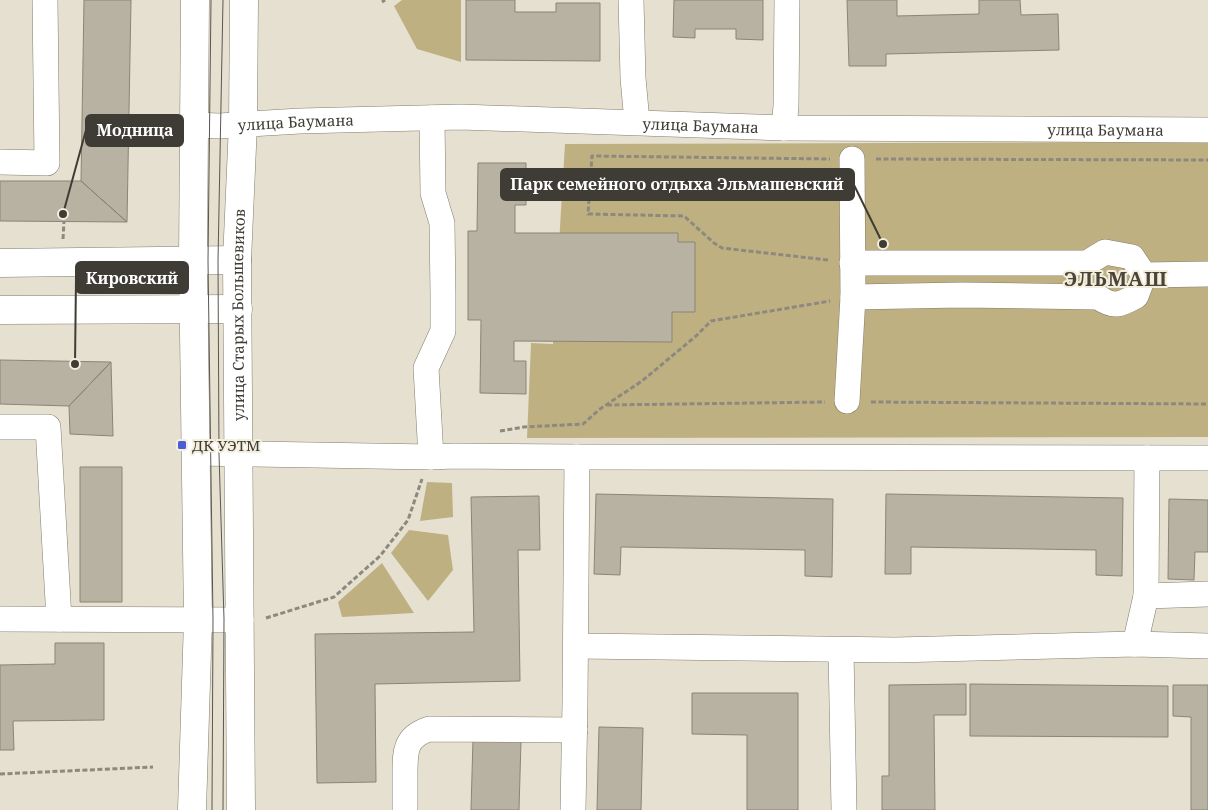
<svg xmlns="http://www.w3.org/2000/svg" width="1208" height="810" viewBox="0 0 1208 810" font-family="'Noto Serif',serif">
<rect width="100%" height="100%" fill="#e6e0d0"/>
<path fill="#bfb082" d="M 402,0 L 461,0 L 461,62 L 417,49 L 394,6 Z
M 1208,142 L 1208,437 L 527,438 L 531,343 L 553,344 L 565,144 Z
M 427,482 L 452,483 L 453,517 L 420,521 Z
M 409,530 L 448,535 L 453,570 L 428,601 L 391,553 Z
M 382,563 L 414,613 L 342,617 L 338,602 Z"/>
<path fill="#b7b2a2" stroke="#8a8576" d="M 84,0 L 131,0 L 127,222 L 81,181 Z
M 466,0 L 515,0 L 515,12 L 556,12 L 556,3 L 600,3 L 600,61 L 466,60 Z
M 674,0 L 763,0 L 763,40 L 736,39 L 736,29 L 695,29 L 695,38 L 673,37 Z
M 847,0 L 897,0 L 897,16 L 979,14 L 979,0 L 1020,0 L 1021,15 L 1058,14 L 1059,50 L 886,54 L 886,66 L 849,66 Z
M 478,163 L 526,163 L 526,205 L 515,205 L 515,233 L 678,233 L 678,242 L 695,242 L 695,312 L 672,312 L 672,342 L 514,341 L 514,361 L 526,361 L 526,394 L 480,393 L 481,320 L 468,320 L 468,231 L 477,231 Z
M 0,181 L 81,181 L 127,222 L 0,221 Z
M 0,360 L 111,362 L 69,406 L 0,404 Z
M 111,362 L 113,436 L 70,434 L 69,406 Z
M 80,467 L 122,467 L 122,602 L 80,602 Z
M 596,494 L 833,499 L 832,577 L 805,576 L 805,550 L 621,547 L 620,575 L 594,574 Z
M 886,494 L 1123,498 L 1122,576 L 1096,575 L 1096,550 L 911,547 L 911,574 L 885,574 Z
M 539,496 L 540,550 L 518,550 L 520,681 L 375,684 L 376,782 L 317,783 L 315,634 L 474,632 L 471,497 Z
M 1169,499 L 1208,500 L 1208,552 L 1195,552 L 1194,580 L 1168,579 Z
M 55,643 L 104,643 L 104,720 L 13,721 L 14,750 L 0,750 L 0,665 L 55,664 Z
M 966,684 L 966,715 L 934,715 L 935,810 L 882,810 L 882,776 L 889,776 L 889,685 Z
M 970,684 L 1168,686 L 1168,737 L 970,736 Z
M 1173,685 L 1208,685 L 1208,810 L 1191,810 L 1191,717 L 1173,716 Z
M 692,693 L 798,693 L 798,810 L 747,810 L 747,735 L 692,734 Z
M 599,727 L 643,728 L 641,810 L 597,810 Z
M 473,739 L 521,741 L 519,810 L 471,810 Z"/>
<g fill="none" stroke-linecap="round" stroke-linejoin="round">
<g stroke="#817d6e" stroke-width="26">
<g id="minor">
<path d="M 631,0 L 633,78 L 637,122"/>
<path id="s1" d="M 195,125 L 219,126 L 300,121 L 461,117 L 784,128 L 1208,130"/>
<path d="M 784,128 L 786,106 L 787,0"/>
<path d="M 0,162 L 47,163 L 45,0"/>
<path d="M 852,263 L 1087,263 L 1105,252 L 1132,257 L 1144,275"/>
<path d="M 1144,275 L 1208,274"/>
<path d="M 853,297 L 962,295 L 1098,297 C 1114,308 1120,305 1136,296 L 1144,275"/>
<path d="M 847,401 L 853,297 L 852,159"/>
<path d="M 0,427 L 48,427 L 59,619"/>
<path d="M 195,453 L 431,457 L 454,456 L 577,457 L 1208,458"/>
<path d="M 431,457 L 426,368 L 443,331 L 443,295 L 442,223 L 433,193 L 432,118"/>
<path d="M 1146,596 L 1208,594"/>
<path d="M 0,619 L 241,620"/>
<path d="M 1135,644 L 1146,596 L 1147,458"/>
<path d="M 576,646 L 895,650 L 1135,644 L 1208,646"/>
<path d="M 841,650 L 844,810"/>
<path d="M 405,810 C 405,798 405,786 405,774 C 405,751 405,737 429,729 L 575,730"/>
<path d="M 573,810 L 575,703 L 577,457"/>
</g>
</g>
<g stroke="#817d6e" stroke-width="29">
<g id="major">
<path d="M 0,263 L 237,260"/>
<path d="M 0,310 L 238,309"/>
<path d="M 192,810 L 198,620 L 193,261 L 195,0"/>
<path id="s2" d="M 241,810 L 237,260 L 243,124 L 244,0"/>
</g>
</g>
<path stroke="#8d897e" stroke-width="3" stroke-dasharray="5 2.5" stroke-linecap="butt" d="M 382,2 L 385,0
M 876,159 L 1208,160
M 63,239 L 64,221
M 828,260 L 722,248 L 714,243 L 684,216 L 588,214 L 592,156 L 830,159
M 871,402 L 1208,404
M 607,405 L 825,402
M 500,431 L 524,427 L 583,424 L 600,409 L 642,381 L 696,336 L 711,321 L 830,301
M 266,618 L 334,597 L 380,556 L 408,520 L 422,479
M 0,774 L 153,767"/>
<use href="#minor" stroke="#fff" stroke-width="25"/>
<use href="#major" stroke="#fff" stroke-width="28"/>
<path stroke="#5a574f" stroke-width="1" d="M 211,0 L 208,261 L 213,620 L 212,810
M 223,0 L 218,261 L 219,454 L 224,619 L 223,810"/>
</g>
<rect fill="#4a5dd2" stroke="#f3eedd" stroke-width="2" x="177" y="440" width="10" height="10" rx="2.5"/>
<g text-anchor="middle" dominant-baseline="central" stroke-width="4" stroke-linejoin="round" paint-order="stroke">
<g font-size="15" fill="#3e3c35" stroke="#f3eedd">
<text stroke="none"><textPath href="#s1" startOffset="101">улица Баумана</textPath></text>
<text stroke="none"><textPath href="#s1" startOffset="506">улица Баумана</textPath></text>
<text stroke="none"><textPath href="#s1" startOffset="911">улица Баумана</textPath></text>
<text stroke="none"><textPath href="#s2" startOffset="495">улица Старых Большевиков</textPath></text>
</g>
<g font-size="15" fill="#3e3c35" stroke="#f3eedd" text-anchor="start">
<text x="192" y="445">ДК УЭТМ</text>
</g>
<g font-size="20" font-weight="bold" letter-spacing="1" fill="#4a4538" stroke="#f3eedd">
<text x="1116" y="278">ЭЛЬМАШ</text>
</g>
</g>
<path fill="none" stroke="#3e3c35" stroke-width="2" d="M63 214L86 130M883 244L854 185M75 364L76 278"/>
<g fill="#3e3c35" stroke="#f3eedd" stroke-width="2">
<circle cx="63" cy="214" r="5"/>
<circle cx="883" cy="244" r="5"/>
<circle cx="75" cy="364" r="5"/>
</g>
<g fill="#3e3c35" stroke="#3e3c35" stroke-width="2">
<rect x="86" y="115" width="97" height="31" rx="5"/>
<rect x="501" y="169" width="353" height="31" rx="5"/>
<rect x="76" y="262" width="112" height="31" rx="5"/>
</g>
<g font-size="16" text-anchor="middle" font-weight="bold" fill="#fff">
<text x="135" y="136">Модница</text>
<text x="677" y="190">Парк семейного отдыха Эльмашевский</text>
<text x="132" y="284">Кировский</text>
</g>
</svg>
